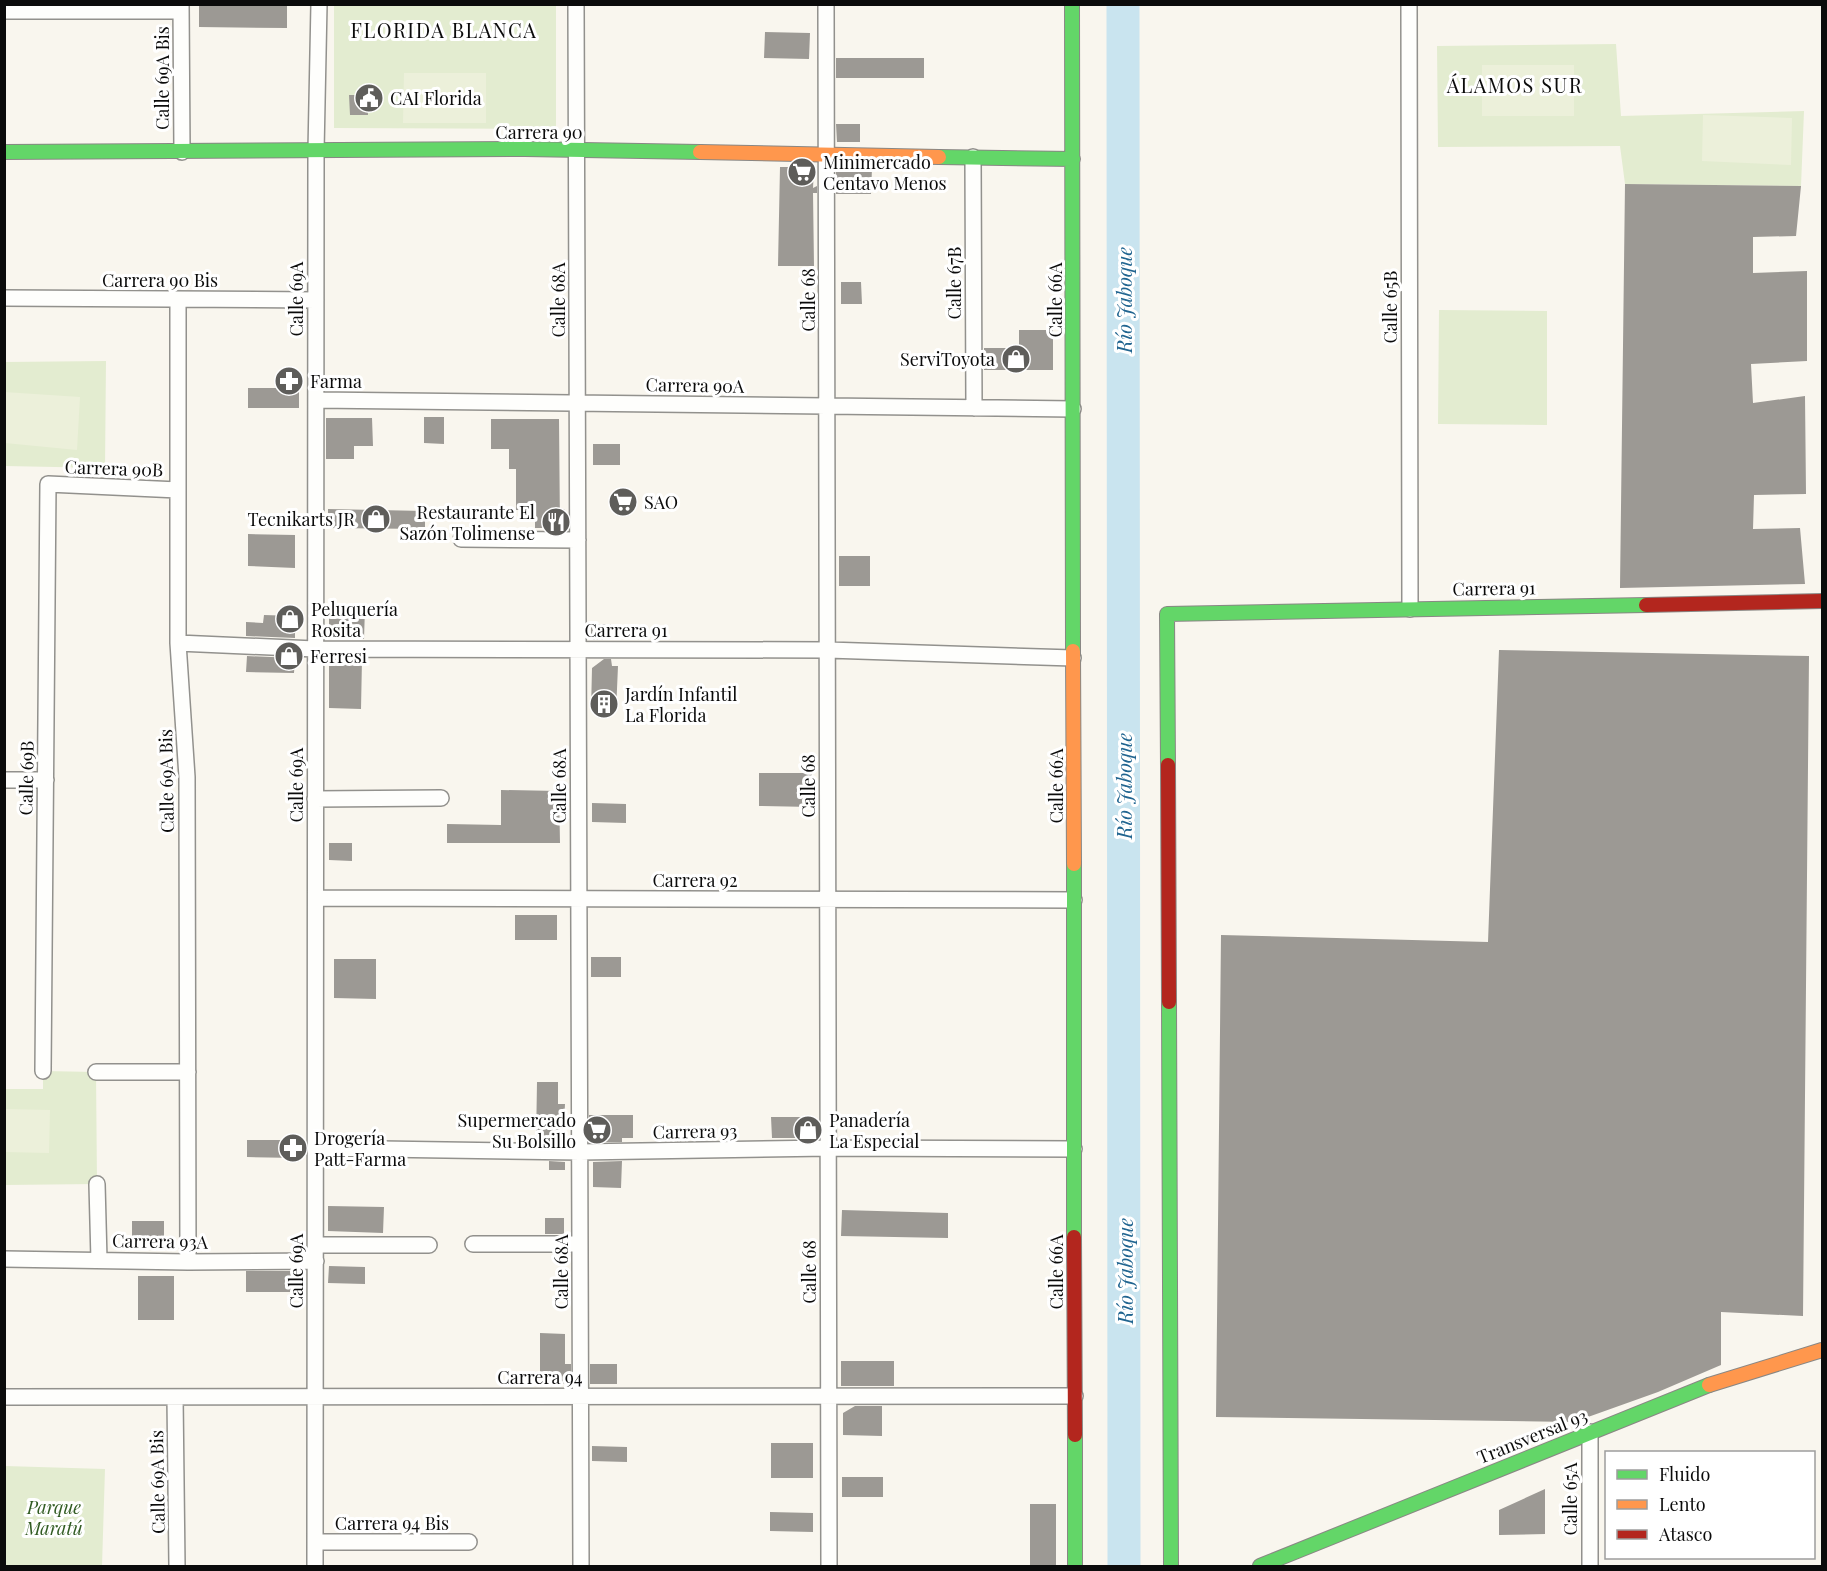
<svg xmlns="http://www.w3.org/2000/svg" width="1827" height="1571" viewBox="0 0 1827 1571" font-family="'Playfair Display',serif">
<rect width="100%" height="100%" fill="#f9f6ee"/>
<path fill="#e3ecd0" d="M 334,5 L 556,5 L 556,129 L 334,128 Z
M 1616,44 L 1621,116 L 1804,111 L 1801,186 L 1625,184 L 1620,146 L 1438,147 L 1437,46 Z
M 1439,310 L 1547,311 L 1547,425 L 1438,424 Z
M 106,361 L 105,468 L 5,466 L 5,362 Z
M 43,1071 L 96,1072 L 97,1184 L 5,1185 L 5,1089 L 43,1089 Z
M 5,1466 L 105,1469 L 102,1566 L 5,1566 Z"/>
<path fill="#ecf0da" d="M 1482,65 L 1574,65 L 1574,116 L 1482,116 Z
M 404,73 L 486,73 L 486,123 L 403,123 Z
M 1703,115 L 1792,118 L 1791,165 L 1702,161 Z
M 4,392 L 80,397 L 77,450 L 5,443 Z
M 5,1109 L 50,1110 L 49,1153 L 5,1152 Z"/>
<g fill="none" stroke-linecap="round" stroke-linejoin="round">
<path stroke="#c9e4ef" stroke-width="33" d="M 1123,4 L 1124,1566"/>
</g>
<path fill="#9c9994" d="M 199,4 L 287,4 L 287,28 L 199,27 Z
M 765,32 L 810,33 L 809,59 L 764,58 Z
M 836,58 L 924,58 L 924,78 L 836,78 Z
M 349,95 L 367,95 L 368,115 L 350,115 Z
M 836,124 L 860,124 L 860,142 L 837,142 Z
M 780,167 L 814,167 L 813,188 L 817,186 L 817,193 L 813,193 L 814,266 L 778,266 Z
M 842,168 L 872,168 L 871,194 L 836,194 L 836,172 Z
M 1625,184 L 1801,186 L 1796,236 L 1753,237 L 1753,273 L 1807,271 L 1807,361 L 1751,364 L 1753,403 L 1805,396 L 1806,494 L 1754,495 L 1753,529 L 1800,528 L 1805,584 L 1620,588 Z
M 841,282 L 861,282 L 862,304 L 841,304 Z
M 1019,330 L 1053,330 L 1053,370 L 984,370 L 984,348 L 1019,348 Z
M 279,377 L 299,377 L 299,408 L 248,408 L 248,388 L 280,388 Z
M 424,417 L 444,417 L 444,444 L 424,443 Z
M 326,418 L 372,418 L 373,446 L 354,446 L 354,459 L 326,459 Z
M 491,419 L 559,419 L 560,528 L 535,528 L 535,510 L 516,510 L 516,469 L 509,469 L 509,449 L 491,449 Z
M 593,444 L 620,444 L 620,465 L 593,465 Z
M 328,509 L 425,511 L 425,529 L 328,528 Z
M 248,534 L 295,535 L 295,568 L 248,566 Z
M 839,556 L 870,556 L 870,586 L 839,586 Z
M 329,607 L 365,608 L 364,639 L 329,639 Z
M 264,615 L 295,616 L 295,638 L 246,636 L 246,622 L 263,623 Z
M 591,624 L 611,624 L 611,640 L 591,640 Z
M 1499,650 L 1809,656 L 1803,1316 L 1721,1312 L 1721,1365 L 1658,1392 L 1574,1422 L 1216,1417 L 1221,935 L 1488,942 Z
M 247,656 L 295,658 L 294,673 L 246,672 Z
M 329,659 L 362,659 L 361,709 L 329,708 Z
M 604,659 L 611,659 L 612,666 L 618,666 L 616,712 L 591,711 L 592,668 Z
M 759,773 L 812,773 L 812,807 L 759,806 Z
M 501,790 L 559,791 L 560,843 L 447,843 L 447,824 L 501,825 Z
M 592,803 L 626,804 L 626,823 L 592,822 Z
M 329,843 L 352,843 L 352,861 L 329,860 Z
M 515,915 L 557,915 L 557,940 L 515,940 Z
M 591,957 L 621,957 L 621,977 L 591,977 Z
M 334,959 L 376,959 L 376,999 L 334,998 Z
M 537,1082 L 558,1082 L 558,1104 L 565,1104 L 563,1142 L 536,1142 Z
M 589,1115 L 633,1115 L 633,1138 L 622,1138 L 622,1142 L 599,1142 L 589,1133 Z
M 771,1117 L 812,1117 L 813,1138 L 772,1138 Z
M 247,1140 L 297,1140 L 297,1158 L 247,1157 Z
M 549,1161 L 565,1162 L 565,1170 L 549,1170 Z
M 622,1161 L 621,1188 L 593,1187 L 593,1162 Z
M 328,1206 L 384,1207 L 383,1233 L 328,1231 Z
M 842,1210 L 948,1213 L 948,1238 L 841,1236 Z
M 545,1218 L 564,1218 L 564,1234 L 545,1234 Z
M 132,1221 L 164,1221 L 164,1243 L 132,1243 Z
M 329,1266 L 365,1267 L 365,1284 L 328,1283 Z
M 246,1271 L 296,1271 L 296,1292 L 246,1292 Z
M 138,1276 L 174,1276 L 174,1320 L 138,1320 Z
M 540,1333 L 565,1334 L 565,1364 L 571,1364 L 571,1384 L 540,1384 Z
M 841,1361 L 894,1361 L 894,1386 L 841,1386 Z
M 590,1364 L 617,1364 L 617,1384 L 590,1384 Z
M 855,1406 L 882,1406 L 882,1436 L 843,1435 L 843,1413 Z
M 771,1443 L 813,1443 L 813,1478 L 771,1478 Z
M 592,1446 L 627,1447 L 627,1462 L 592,1461 Z
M 842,1477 L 883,1477 L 883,1497 L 842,1497 Z
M 1545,1489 L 1545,1534 L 1499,1535 L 1499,1510 Z
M 1030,1504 L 1056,1504 L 1056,1566 L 1030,1566 Z
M 770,1512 L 813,1513 L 813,1532 L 770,1531 Z"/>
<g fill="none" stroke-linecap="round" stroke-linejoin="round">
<g stroke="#92918d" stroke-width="18">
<path id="street" d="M 181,4 L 182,152
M 576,4 L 581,1566
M 826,4 L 829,1566
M 1409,4 L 1410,609
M 4,11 L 181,11
M 973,157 L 974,408
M 4,298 L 316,300
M 178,300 L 178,643 L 187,777 L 188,1262
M 316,400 L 1073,409
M 461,539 L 578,540
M 178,643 L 315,649 L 828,650 L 1073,658
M 4,780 L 46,780
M 315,799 L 441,798
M 316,898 L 1074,900
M 43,1071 L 48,484 L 178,490
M 96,1072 L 188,1072
M 316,1148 L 580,1152 L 829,1148 L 1074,1149
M 97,1184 L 99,1260
M 473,1244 L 580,1244
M 316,1245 L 429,1245
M 4,1259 L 188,1262 L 316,1261
M 4,1397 L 1075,1396
M 175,1397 L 177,1566
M 1590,1432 L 1590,1566
M 315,1542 L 469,1542
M 315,1566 L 316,151 L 319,4"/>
</g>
<g stroke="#898784" stroke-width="16">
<path id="fast" d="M 1072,4 L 1073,651
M 4,152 L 525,149 L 700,152
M 939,157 L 1073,159
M 1168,765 L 1167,614 L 1646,605
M 1074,864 L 1074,1237
M 1169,1002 L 1171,1566
M 1075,1435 L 1075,1566
M 1260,1566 L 1709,1385"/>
</g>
<g stroke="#898784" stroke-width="16">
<path id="slow" d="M 700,152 L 939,157
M 1073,651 L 1074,864
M 1709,1385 L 1822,1350"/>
</g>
<g stroke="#898784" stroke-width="16">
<path id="jam" d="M 1646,605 L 1822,601
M 1168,765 L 1169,1002
M 1074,1237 L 1075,1435"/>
</g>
<use href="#street" stroke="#fefefc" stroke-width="15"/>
<use href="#fast" stroke="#63d668" stroke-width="14"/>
<use href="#slow" stroke="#ff974d" stroke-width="14"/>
<use href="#jam" stroke="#b3261e" stroke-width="14"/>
</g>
<defs>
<g id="civic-disc" transform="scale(1.5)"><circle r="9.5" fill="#5e5d5a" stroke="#fff"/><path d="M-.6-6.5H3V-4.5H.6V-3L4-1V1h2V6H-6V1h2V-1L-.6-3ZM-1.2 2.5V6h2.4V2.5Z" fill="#fff"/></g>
<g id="supermarket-disc" transform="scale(1.5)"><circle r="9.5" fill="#5e5d5a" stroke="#fff"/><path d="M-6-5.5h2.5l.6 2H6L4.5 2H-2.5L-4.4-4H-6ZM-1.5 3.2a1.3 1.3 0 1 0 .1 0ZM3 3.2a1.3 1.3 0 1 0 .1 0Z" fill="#fff"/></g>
<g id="shop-disc" transform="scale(1.5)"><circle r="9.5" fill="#5e5d5a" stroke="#fff"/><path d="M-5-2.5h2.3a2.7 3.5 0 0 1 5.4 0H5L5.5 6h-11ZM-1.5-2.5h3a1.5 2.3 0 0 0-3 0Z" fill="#fff"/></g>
<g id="pharmacy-disc" transform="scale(1.5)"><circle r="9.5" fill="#5e5d5a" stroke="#fff"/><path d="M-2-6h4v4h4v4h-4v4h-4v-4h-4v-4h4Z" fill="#fff"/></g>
<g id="restaurant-disc" transform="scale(1.5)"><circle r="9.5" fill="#5e5d5a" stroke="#fff"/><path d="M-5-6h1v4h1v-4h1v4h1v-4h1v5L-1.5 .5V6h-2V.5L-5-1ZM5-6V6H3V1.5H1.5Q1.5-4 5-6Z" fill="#fff"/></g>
<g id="building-disc" transform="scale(1.5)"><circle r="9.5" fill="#5e5d5a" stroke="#fff"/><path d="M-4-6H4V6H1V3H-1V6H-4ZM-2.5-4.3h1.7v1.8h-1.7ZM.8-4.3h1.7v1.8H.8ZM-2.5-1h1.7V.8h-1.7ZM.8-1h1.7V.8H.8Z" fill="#fff"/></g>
</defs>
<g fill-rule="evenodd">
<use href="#civic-disc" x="369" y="98"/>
<use href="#supermarket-disc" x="802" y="172"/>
<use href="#shop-disc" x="1016" y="359"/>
<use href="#pharmacy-disc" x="289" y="381"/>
<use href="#supermarket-disc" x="623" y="502"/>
<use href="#shop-disc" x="376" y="519"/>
<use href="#restaurant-disc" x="556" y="522"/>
<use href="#shop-disc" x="290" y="619"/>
<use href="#shop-disc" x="289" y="656"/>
<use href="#building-disc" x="604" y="704"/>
<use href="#supermarket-disc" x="597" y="1130"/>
<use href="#shop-disc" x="808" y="1130"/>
<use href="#pharmacy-disc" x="293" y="1148"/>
</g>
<g text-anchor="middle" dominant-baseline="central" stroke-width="6" stroke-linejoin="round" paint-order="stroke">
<g font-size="18" fill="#0b0b0b" stroke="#fff">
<text transform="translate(162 78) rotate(-90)">Calle 69A Bis</text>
<text x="539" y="132">Carrera 90</text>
<text x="160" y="280">Carrera 90 Bis</text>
<text transform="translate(954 283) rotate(-90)">Calle 67B</text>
<text transform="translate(296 299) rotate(-90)">Calle 69A</text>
<text transform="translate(558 300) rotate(-90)">Calle 68A</text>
<text transform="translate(808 300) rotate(-90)">Calle 68</text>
<text transform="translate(1055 300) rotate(-90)">Calle 66A</text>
<text transform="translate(1390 307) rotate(-90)">Calle 65B</text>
<text transform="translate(695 385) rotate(1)">Carrera 90A</text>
<text transform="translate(114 468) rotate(2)">Carrera 90B</text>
<text transform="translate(1494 588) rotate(-1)">Carrera 91</text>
<text x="626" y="630">Carrera 91</text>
<text transform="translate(26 778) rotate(-89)">Calle 69B</text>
<text transform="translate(166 781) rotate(-91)">Calle 69A Bis</text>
<text transform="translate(296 785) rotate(-90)">Calle 69A</text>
<text transform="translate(559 786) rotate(-90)">Calle 68A</text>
<text transform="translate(808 786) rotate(-90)">Calle 68</text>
<text transform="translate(1056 786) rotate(-90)">Calle 66A</text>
<text x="695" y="880">Carrera 92</text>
<text transform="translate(695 1131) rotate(-1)">Carrera 93</text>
<text transform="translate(160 1241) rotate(1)">Carrera 93A</text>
<text transform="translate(296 1271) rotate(-90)">Calle 69A</text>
<text transform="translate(561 1272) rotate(-90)">Calle 68A</text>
<text transform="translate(809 1272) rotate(-90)">Calle 68</text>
<text transform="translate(1056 1272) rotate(-90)">Calle 66A</text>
<text x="540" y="1377">Carrera 94</text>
<text transform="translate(1532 1436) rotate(-22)">Transversal 93</text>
<text transform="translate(157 1482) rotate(-91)">Calle 69A Bis</text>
<text transform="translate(1570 1499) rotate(-90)">Calle 65A</text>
<text x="392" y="1523">Carrera 94 Bis</text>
</g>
<g font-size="18" fill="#0b0b0b" stroke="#fff" text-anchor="start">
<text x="390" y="98">CAI Florida</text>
<text x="823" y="162">Minimercado<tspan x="823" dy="21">Centavo Menos</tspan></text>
<text x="995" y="359" text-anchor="end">ServiToyota</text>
<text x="310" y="381">Farma</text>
<text x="644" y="502">SAO</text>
<text x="535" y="512" text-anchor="end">Restaurante El<tspan x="535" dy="21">Sazón Tolimense</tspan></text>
<text x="355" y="519" text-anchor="end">Tecnikarts JR</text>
<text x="311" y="609">Peluquería<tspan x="311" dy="21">Rosita</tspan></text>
<text x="310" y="656">Ferresi</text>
<text x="625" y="694">Jardín Infantil<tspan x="625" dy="21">La Florida</tspan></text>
<text x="576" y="1120" text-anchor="end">Supermercado<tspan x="576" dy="21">Su Bolsillo</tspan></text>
<text x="829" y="1120">Panadería<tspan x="829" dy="21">La Especial</tspan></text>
<text x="314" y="1138">Drogería<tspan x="314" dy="21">Patt-Farma</tspan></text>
</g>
<g font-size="18" font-style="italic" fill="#315b22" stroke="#fff">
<text x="54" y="1507">Parque<tspan x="54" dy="21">Maratú</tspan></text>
</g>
<g font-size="20" letter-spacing="1.5" fill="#0b0b0b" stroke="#fff">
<text x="444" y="29">FLORIDA BLANCA</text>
<text x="1515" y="84">ÁLAMOS SUR</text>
</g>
<g font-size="20" font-style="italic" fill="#216590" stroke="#fff">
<text transform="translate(1123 300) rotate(-90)">Río Jaboque</text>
<text transform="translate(1123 786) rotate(-90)">Río Jaboque</text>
<text transform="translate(1124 1271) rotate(-90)">Río Jaboque</text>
</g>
</g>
<rect width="1827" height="1571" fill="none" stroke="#0b0b0b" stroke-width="12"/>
<rect x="1605" y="1451" width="210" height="108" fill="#ffffff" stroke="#9d9d9d" stroke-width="1.5"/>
<rect x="1617" y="1470" width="30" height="9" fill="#63d668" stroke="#9d9d9d" stroke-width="1.5"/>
<text x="1659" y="1481" font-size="18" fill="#0b0b0b">Fluido</text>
<rect x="1617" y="1500" width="30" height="9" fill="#ff974d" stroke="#9d9d9d" stroke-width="1.5"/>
<text x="1659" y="1511" font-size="18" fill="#0b0b0b">Lento</text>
<rect x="1617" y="1530" width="30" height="9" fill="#b3261e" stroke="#9d9d9d" stroke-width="1.5"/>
<text x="1659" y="1541" font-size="18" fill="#0b0b0b">Atasco</text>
</svg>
